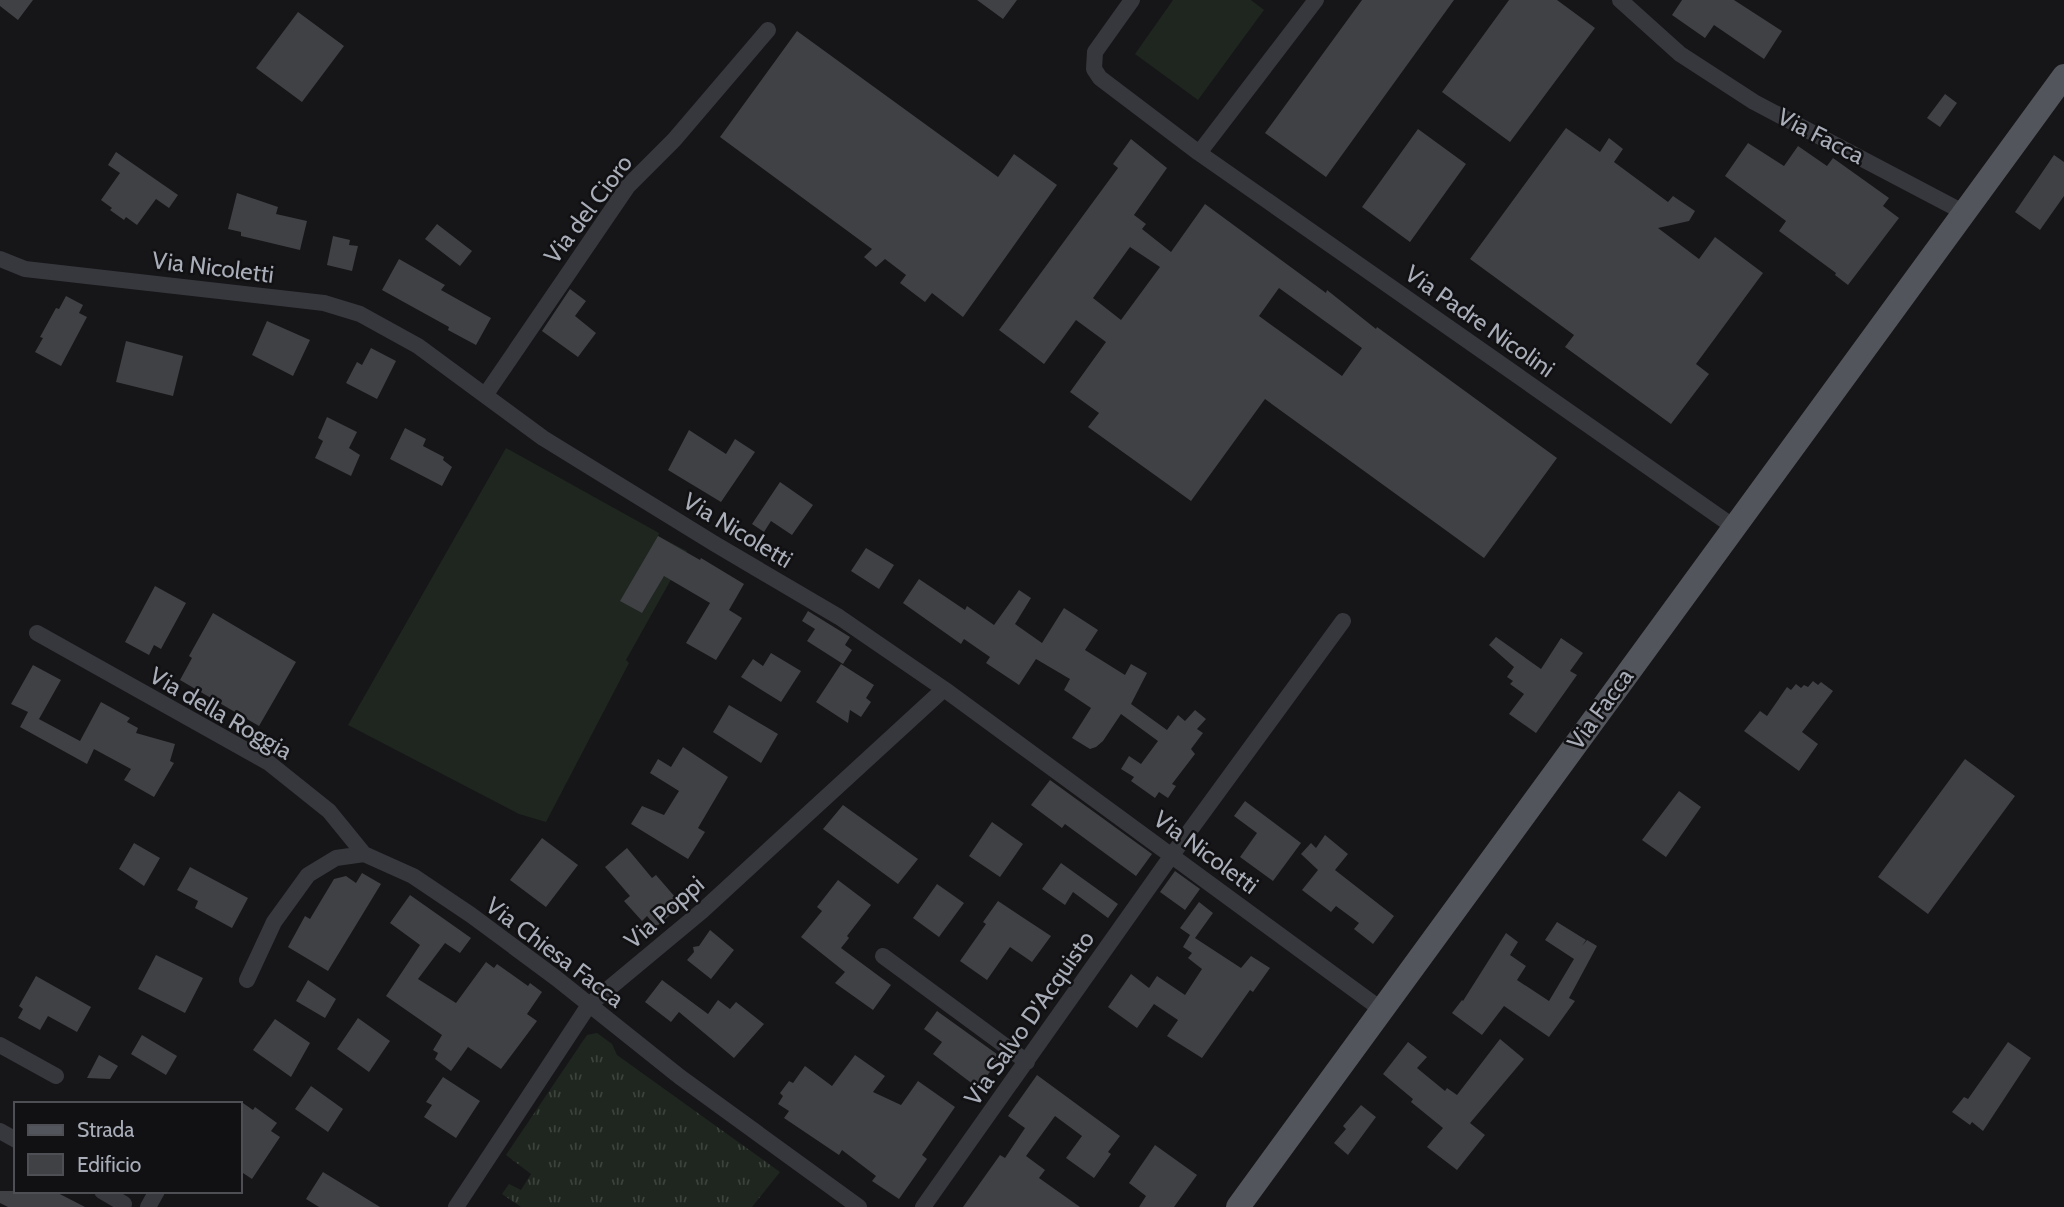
<svg xmlns="http://www.w3.org/2000/svg" width="2064" height="1207" viewBox="0 0 2064 1207" font-family="Cabin,sans-serif">
<defs>
<pattern id="grass-tufts" width="24" height="20" patternUnits="userSpaceOnUse" patternTransform="scale(1.75)"><rect width="24" height="20" fill="#1e261f"/><path d="M3 7l-1-3M5 7V3M7 7l1-3M15 17l-1-3M17 17v-4M19 17l1-3" fill="none" stroke="#3c433d"/></pattern>
</defs>
<rect width="100%" height="100%" fill="#161618"/>
<path fill="url(#grass-tufts)" d="M 597,1033 L 612,1044 L 617,1055 L 780,1172 L 752,1207 L 521,1207 L 502,1194 L 509,1184 L 521,1190 L 531,1174 L 506,1155 L 587,1035 Z"/>
<path fill="#1e261f" d="M 1173,0 L 1251,0 L 1264,10 L 1198,100 L 1135,54 Z
M 506,448 L 659,533 L 658,536 L 687,551 L 626,660 L 629,663 L 546,822 L 519,814 L 348,725 Z"/>
<path fill="#404145" fill-rule="evenodd" d="M 0,0 L 33,0 L 18,20 L 0,6 Z
M 977,0 L 1017,0 L 1003,19 Z
M 1362,0 L 1454,0 L 1326,177 L 1265,133 Z
M 1509,0 L 1557,0 L 1595,28 L 1510,142 L 1442,92 Z
M 1682,0 L 1734,0 L 1782,31 L 1764,59 L 1714,25 L 1705,38 L 1672,15 Z
M 298,12 L 344,46 L 302,102 L 256,68 Z
M 797,31 L 998,177 L 1014,154 L 1057,185 L 963,317 L 932,293 L 925,302 L 900,283 L 906,275 L 885,259 L 876,267 L 864,257 L 872,249 L 720,137 Z
M 1945,94 L 1957,103 L 1940,127 L 1927,118 Z
M 1566,128 L 1600,152 L 1609,138 L 1623,149 L 1614,162 L 1668,202 L 1673,196 L 1695,211 L 1689,221 L 1658,228 L 1699,259 L 1715,237 L 1763,273 L 1696,364 L 1709,374 L 1671,424 L 1565,347 L 1574,335 L 1470,259 Z
M 1418,129 L 1466,164 L 1410,242 L 1362,207 Z
M 1131,139 L 1167,168 L 1134,215 L 1146,224 L 1142,229 L 1171,252 L 1205,204 L 1326,293 L 1327,290 L 1376,329 L 1377,327 L 1557,458 L 1484,558 L 1265,399 L 1191,501 L 1088,427 L 1099,413 L 1070,392 L 1106,342 L 1076,320 L 1044,364 L 999,330 L 1118,168 L 1113,164 ZM 1130,247 L 1160,267 L 1121,320 L 1093,298 ZM 1279,288 L 1362,348 L 1342,376 L 1259,316 Z
M 1748,143 L 1784,166 L 1798,146 L 1827,166 L 1833,158 L 1889,198 L 1883,206 L 1899,218 L 1848,285 L 1835,275 L 1836,273 L 1779,231 L 1786,221 L 1725,176 Z
M 116,152 L 178,195 L 169,208 L 156,199 L 137,225 L 126,217 L 124,220 L 110,210 L 112,208 L 101,200 L 120,173 L 108,165 Z
M 2054,155 L 2064,162 L 2064,196 L 2040,230 L 2015,212 Z
M 237,193 L 278,207 L 276,214 L 307,221 L 300,250 L 241,236 L 241,232 L 228,229 Z
M 437,224 L 472,251 L 460,266 L 425,239 Z
M 333,236 L 350,240 L 349,245 L 358,246 L 352,271 L 327,265 Z
M 399,259 L 445,285 L 441,290 L 491,318 L 476,345 L 448,330 L 449,327 L 382,290 Z
M 570,289 L 586,301 L 575,316 L 596,333 L 578,357 L 542,331 Z
M 66,296 L 83,305 L 79,313 L 87,317 L 61,366 L 35,352 L 43,338 L 40,337 L 56,308 L 59,309 Z
M 267,321 L 310,340 L 293,376 L 252,355 Z
M 126,341 L 183,356 L 173,396 L 116,382 Z
M 371,348 L 396,361 L 377,399 L 346,383 L 357,362 L 362,365 Z
M 327,417 L 357,432 L 349,448 L 360,455 L 351,476 L 315,458 L 323,441 L 318,438 Z
M 405,428 L 426,439 L 423,446 L 444,457 L 443,460 L 452,467 L 442,486 L 390,459 Z
M 689,430 L 726,454 L 735,439 L 755,452 L 721,502 L 668,470 Z
M 780,482 L 813,505 L 792,535 L 771,521 L 764,532 L 752,524 Z
M 658,536 L 700,560 L 701,558 L 744,584 L 729,610 L 742,618 L 716,660 L 686,643 L 710,603 L 664,576 L 642,613 L 620,601 Z
M 866,548 L 894,565 L 879,589 L 851,571 Z
M 919,579 L 965,610 L 967,606 L 994,625 L 1019,590 L 1031,598 L 1015,624 L 1042,643 L 1064,608 L 1098,630 L 1085,650 L 1125,675 L 1131,664 L 1147,673 L 1131,704 L 1167,730 L 1178,715 L 1185,721 L 1195,710 L 1206,719 L 1197,729 L 1203,733 L 1191,749 L 1195,754 L 1172,784 L 1176,786 L 1168,798 L 1159,792 L 1155,798 L 1131,781 L 1134,777 L 1121,769 L 1129,756 L 1141,764 L 1158,741 L 1121,714 L 1103,741 L 1096,747 L 1090,749 L 1072,738 L 1091,708 L 1064,690 L 1070,679 L 1036,659 L 1019,685 L 986,663 L 990,657 L 964,639 L 961,644 L 903,603 Z
M 155,586 L 186,603 L 161,649 L 154,645 L 149,655 L 125,642 Z
M 808,611 L 850,637 L 845,645 L 852,650 L 843,664 L 807,641 L 815,629 L 802,621 Z
M 213,613 L 296,662 L 259,726 L 180,680 L 192,658 L 189,656 Z
M 1496,637 L 1541,669 L 1561,638 L 1583,653 L 1570,671 L 1577,675 L 1536,733 L 1509,714 L 1524,694 L 1510,684 L 1513,681 L 1507,677 L 1514,667 L 1489,645 Z
M 771,653 L 801,671 L 781,702 L 741,677 L 753,659 L 763,666 Z
M 841,664 L 874,685 L 866,698 L 871,702 L 861,717 L 850,710 L 848,723 L 816,702 Z
M 33,665 L 61,680 L 39,719 L 37,718 L 80,741 L 101,702 L 130,718 L 127,722 L 138,728 L 136,733 L 175,744 L 170,761 L 174,763 L 154,797 L 124,780 L 131,769 L 94,749 L 87,764 L 20,727 L 28,712 L 11,704 Z
M 1813,681 L 1818,685 L 1821,682 L 1833,691 L 1802,732 L 1818,744 L 1799,771 L 1744,731 L 1760,711 L 1767,716 L 1787,687 L 1791,690 L 1796,684 L 1801,688 L 1804,685 L 1808,687 Z
M 729,705 L 778,734 L 761,763 L 713,732 Z
M 683,747 L 728,777 L 698,828 L 705,832 L 688,859 L 631,824 L 642,806 L 664,815 L 679,791 L 650,773 L 658,759 L 671,767 Z
M 1965,759 L 2015,796 L 1928,914 L 1878,877 Z
M 1050,780 L 1152,854 L 1136,876 L 1065,824 L 1062,828 L 1031,805 Z
M 1679,791 L 1701,807 L 1666,857 L 1642,840 Z
M 1245,801 L 1301,843 L 1273,881 L 1240,857 L 1257,833 L 1234,816 Z
M 843,805 L 918,859 L 898,884 L 823,829 Z
M 992,822 L 1023,844 L 1000,877 L 969,856 Z
M 1325,835 L 1348,854 L 1335,870 L 1394,916 L 1373,944 L 1354,929 L 1359,923 L 1336,906 L 1331,912 L 1302,890 L 1318,870 L 1301,854 L 1311,843 L 1316,848 Z
M 542,838 L 578,865 L 546,907 L 510,880 Z
M 134,843 L 160,858 L 144,886 L 119,869 Z
M 627,848 L 652,878 L 656,875 L 682,905 L 656,927 L 647,916 L 642,921 L 624,901 L 630,896 L 605,867 Z
M 1061,863 L 1118,904 L 1108,918 L 1073,892 L 1065,905 L 1042,889 Z
M 190,867 L 248,898 L 232,928 L 195,908 L 198,901 L 177,890 Z
M 1175,871 L 1200,889 L 1185,910 L 1160,892 Z
M 362,873 L 381,884 L 328,971 L 288,947 L 305,916 L 310,919 L 334,879 L 346,876 L 356,883 Z
M 838,880 L 871,905 L 847,936 L 849,938 L 841,948 L 891,985 L 873,1010 L 835,983 L 845,972 L 801,937 L 822,911 L 817,907 Z
M 937,884 L 964,903 L 939,937 L 913,918 Z
M 410,895 L 471,938 L 460,953 L 445,943 L 418,979 L 456,1003 L 486,962 L 494,968 L 497,964 L 528,986 L 530,983 L 542,992 L 527,1014 L 537,1021 L 501,1069 L 468,1047 L 451,1071 L 435,1059 L 438,1053 L 433,1050 L 442,1035 L 386,996 L 420,945 L 390,923 Z
M 998,901 L 1051,936 L 1032,962 L 1010,947 L 987,980 L 960,961 L 986,924 L 983,922 Z
M 1199,902 L 1213,913 L 1195,938 L 1241,968 L 1251,956 L 1270,968 L 1253,992 L 1250,990 L 1202,1058 L 1167,1036 L 1178,1020 L 1154,1004 L 1137,1028 L 1108,1007 L 1131,974 L 1149,988 L 1157,976 L 1185,995 L 1202,969 L 1188,958 L 1192,953 L 1183,947 L 1190,935 L 1180,928 Z
M 1557,922 L 1586,940 L 1582,946 L 1587,940 L 1597,946 L 1569,998 L 1575,1001 L 1549,1037 L 1504,1006 L 1482,1035 L 1452,1013 L 1462,1000 L 1463,1001 L 1506,933 L 1518,942 L 1510,955 L 1526,966 L 1517,980 L 1549,1001 L 1574,959 L 1545,940 Z
M 710,930 L 734,950 L 711,979 L 687,960 L 694,952 L 693,947 L 699,946 Z
M 156,955 L 203,978 L 185,1013 L 138,989 Z
M 36,976 L 91,1007 L 77,1032 L 48,1016 L 40,1030 L 18,1018 L 23,1009 L 19,1006 Z
M 308,980 L 336,999 L 325,1018 L 296,1001 Z
M 662,980 L 708,1014 L 718,1000 L 730,1009 L 736,1002 L 764,1024 L 734,1058 L 679,1012 L 671,1022 L 645,1002 Z
M 937,1011 L 1001,1057 L 978,1088 L 933,1054 L 942,1042 L 924,1029 Z
M 358,1018 L 390,1041 L 369,1072 L 337,1049 Z
M 275,1019 L 310,1043 L 291,1077 L 253,1050 Z
M 142,1035 L 177,1056 L 166,1075 L 131,1054 Z
M 1500,1039 L 1524,1059 L 1470,1123 L 1485,1135 L 1457,1170 L 1427,1147 L 1443,1128 L 1411,1102 L 1413,1099 L 1383,1074 L 1408,1042 L 1427,1057 L 1417,1068 L 1445,1091 L 1447,1088 L 1457,1095 Z
M 2008,1042 L 2031,1058 L 1983,1131 L 1972,1122 L 1970,1125 L 1952,1112 L 1964,1097 L 1968,1099 Z
M 99,1055 L 118,1066 L 110,1079 L 87,1078 Z
M 855,1055 L 885,1076 L 873,1092 L 901,1105 L 918,1081 L 955,1107 L 922,1155 L 927,1159 L 899,1199 L 872,1181 L 876,1176 L 842,1150 L 839,1155 L 784,1118 L 789,1111 L 778,1104 L 783,1096 L 780,1093 L 789,1081 L 793,1083 L 805,1066 L 832,1086 Z
M 1037,1075 L 1120,1136 L 1108,1152 L 1111,1154 L 1094,1178 L 1066,1158 L 1082,1136 L 1055,1116 L 1026,1156 L 1045,1170 L 1039,1178 L 1080,1207 L 963,1207 L 1000,1155 L 1005,1158 L 1025,1128 L 1008,1116 Z
M 443,1077 L 480,1101 L 456,1138 L 424,1117 L 432,1105 L 426,1102 Z
M 311,1086 L 343,1109 L 328,1132 L 295,1109 Z
M 240,1101 L 253,1110 L 255,1107 L 277,1123 L 271,1131 L 280,1137 L 252,1179 L 240,1171 Z
M 1361,1105 L 1376,1117 L 1348,1155 L 1334,1143 L 1346,1129 L 1343,1126 Z
M 1155,1145 L 1197,1175 L 1174,1207 L 1139,1207 L 1146,1196 L 1129,1183 Z
M 323,1172 L 380,1207 L 319,1207 L 306,1199 Z
M 0,1191 L 54,1191 L 85,1207 L 8,1207 L 0,1203 Z"/>
<g fill="none" stroke-linecap="round" stroke-linejoin="round">
<path stroke="#37383d" stroke-width="16" d="M 1132,0 L 1095,52 L 1094,69 L 1100,78 L 1199,153 L 1734,527
M 1620,0 L 1680,54 L 1754,102 L 1965,213
M 1199,153 L 1316,0
M 0,259 L 25,269 L 324,303 L 360,314 L 418,346 L 543,438 L 715,544 L 839,617 L 944,689 L 1382,1010
M 486,394 L 628,186 L 674,140 L 768,30
M 37,633 L 269,763 L 329,811 L 364,854
M 883,956 L 1027,1062
M 247,980 L 274,922 L 308,875 L 336,858 L 364,854 L 413,876 L 471,915 L 556,978 L 680,1077 L 859,1207
M 0,1045 L 56,1076
M 0,1131 L 16,1140
M 102,1191 L 124,1204
M 148,1207 L 157,1191
M 456,1207 L 589,1005 L 702,911 L 944,689
M 923,1207 L 1172,855 L 1343,621"/>
<path stroke="#53555c" stroke-width="24" d="M 1238,1207 L 2064,76"/>
</g>
<g text-anchor="middle" dominant-baseline="central" stroke-width="5" stroke-linejoin="round" paint-order="stroke">
<g font-size="24" fill="#a8adb8" stroke="#111113">
<text transform="translate(1821 136) rotate(27)">Via Facca</text>
<text transform="translate(588 209) rotate(-53)">Via del Cioro</text>
<text transform="translate(213 267) rotate(7)">Via Nicoletti</text>
<text transform="translate(1480 321) rotate(35)">Via Padre Nicolini</text>
<text transform="translate(738 530) rotate(31)">Via Nicoletti</text>
<text transform="translate(1600 709) rotate(-54)">Via Facca</text>
<text transform="translate(221 713) rotate(30)">Via della Roggia</text>
<text transform="translate(1206 852) rotate(36)">Via Nicoletti</text>
<text transform="translate(664 912) rotate(-41)">Via Poppi</text>
<text transform="translate(555 952) rotate(37)">Via Chiesa Facca</text>
<text transform="translate(1029 1018) rotate(-55)">Via Salvo D'Acquisto</text>
</g>
</g>
<rect x="14" y="1102" width="228" height="91" fill="#111113" stroke="#4d4f55" stroke-width="2"/>
<rect x="28" y="1125" width="35" height="10" fill="#53555c" stroke="#4d4f55" stroke-width="2"/>
<text x="77" y="1137" font-size="21" fill="#a8adb8">Strada</text>
<rect x="28" y="1154" width="35" height="21" fill="#404145" stroke="#4d4f55" stroke-width="2"/>
<text x="77" y="1172" font-size="21" fill="#a8adb8">Edificio</text>
</svg>
